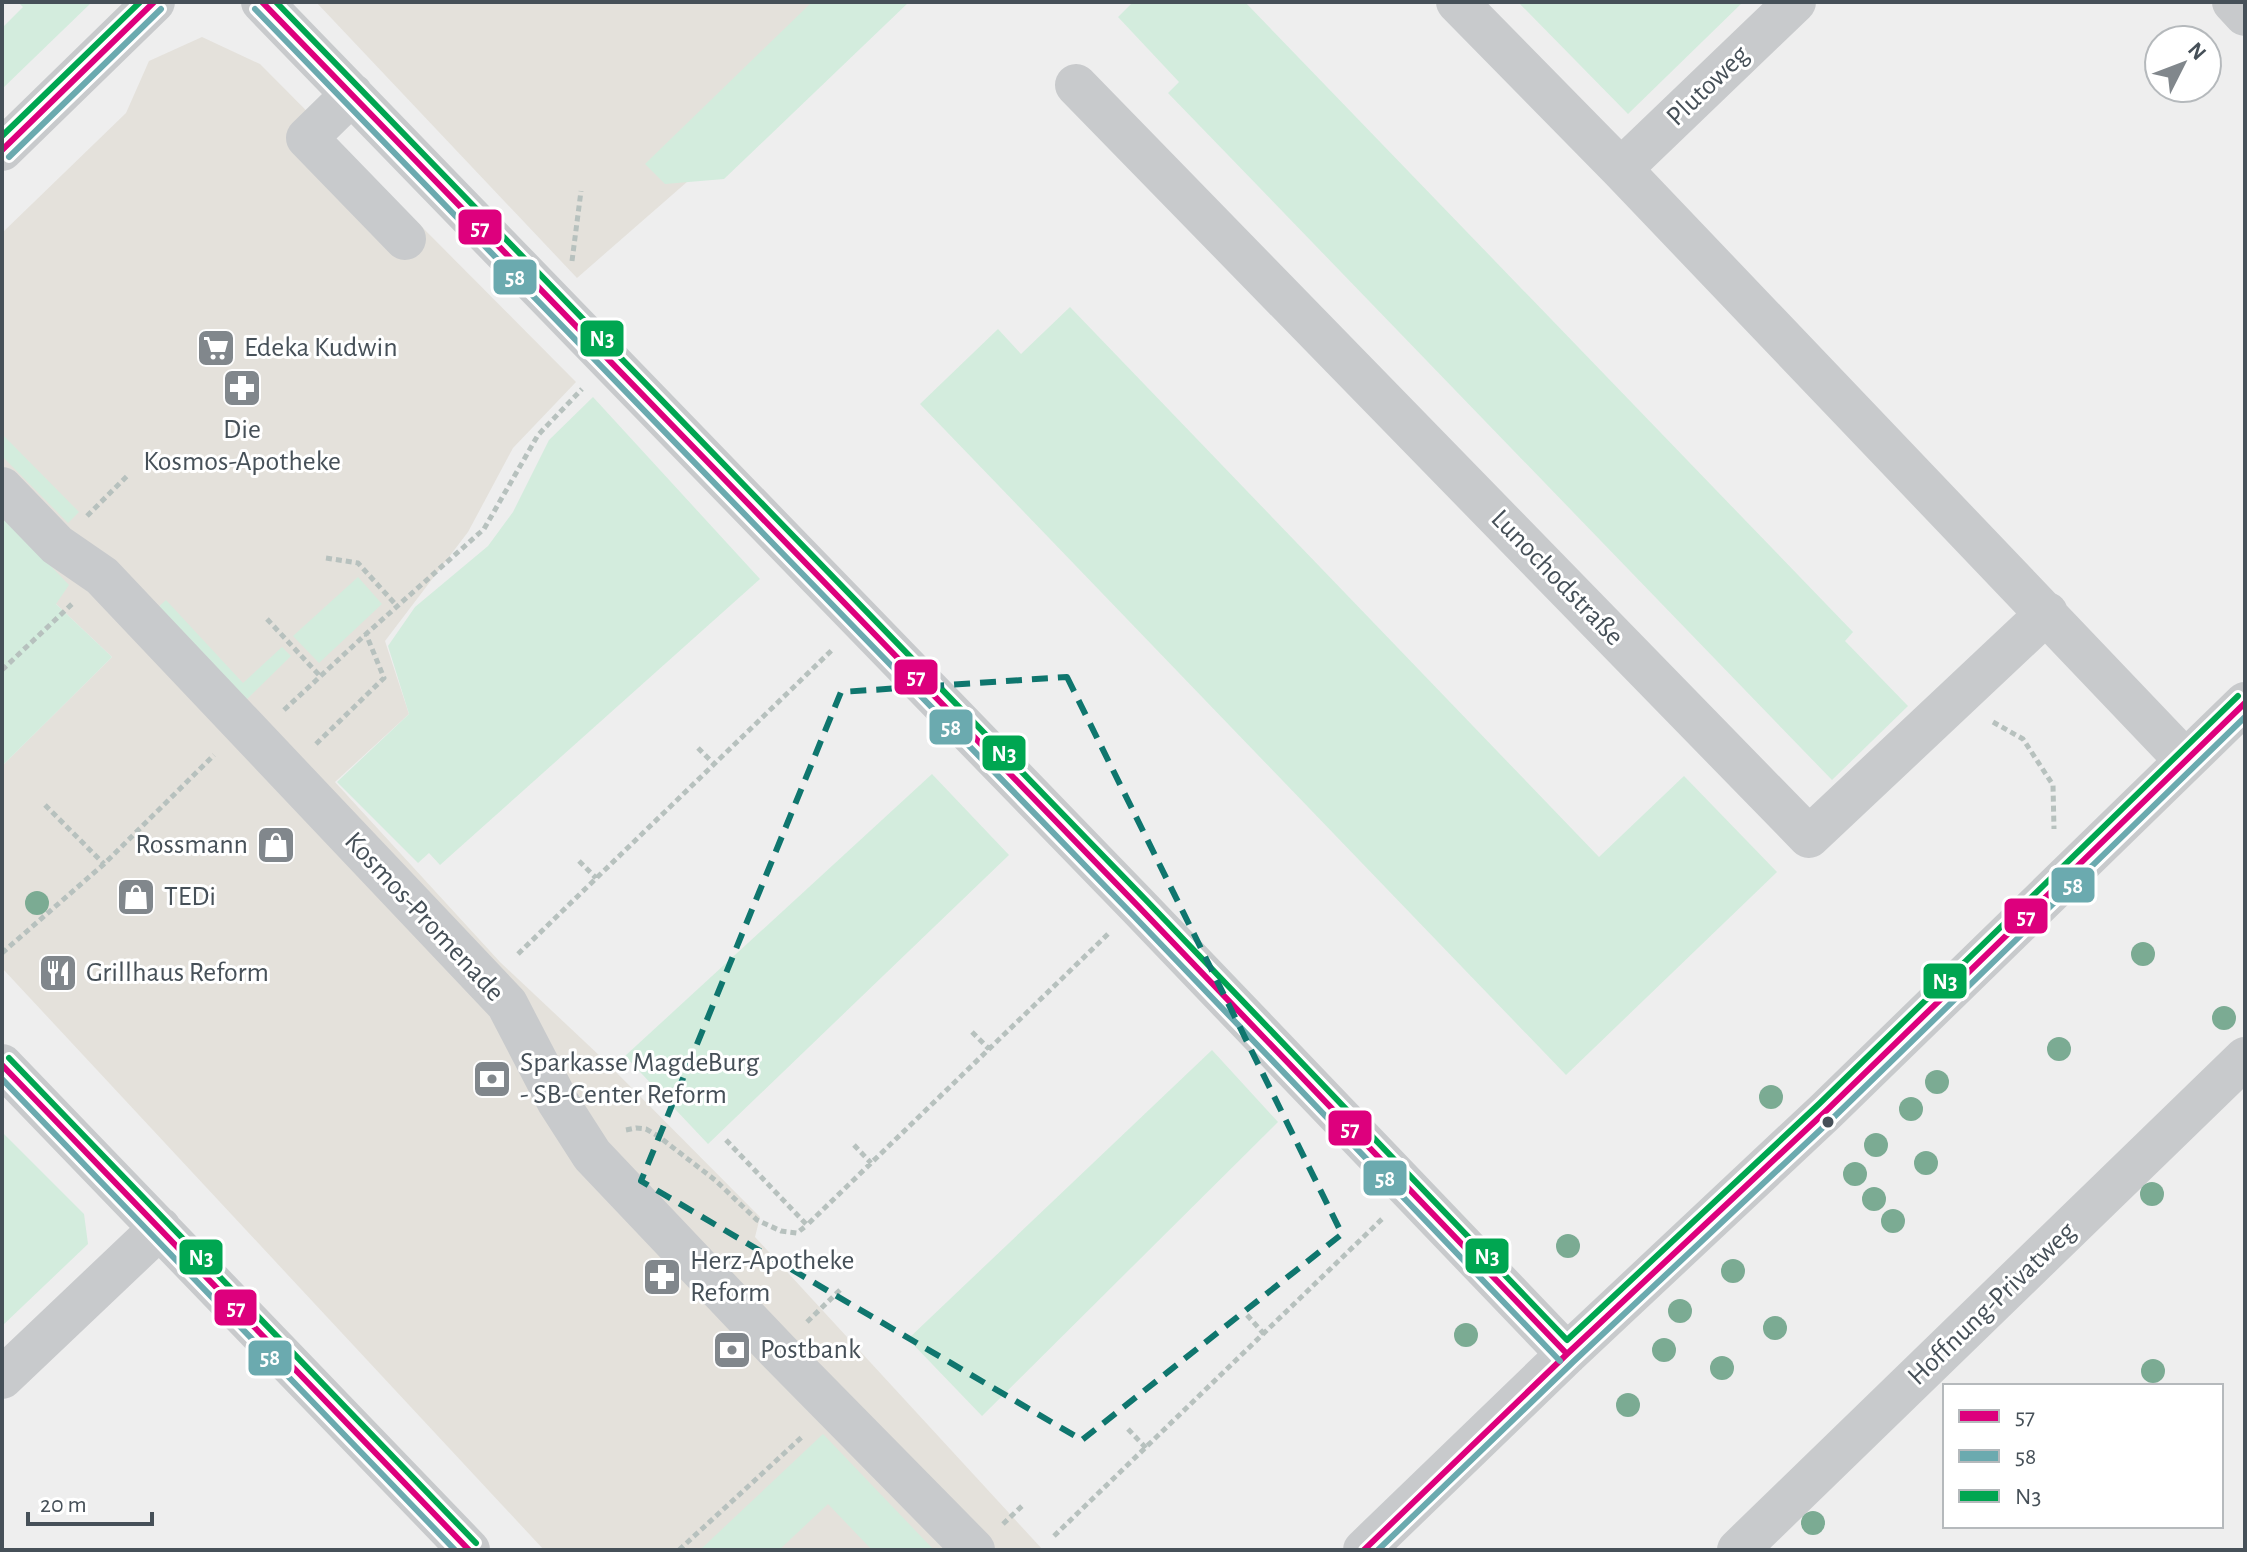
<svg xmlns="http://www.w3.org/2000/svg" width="2247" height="1552" viewBox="0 0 2247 1552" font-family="'Alegreya Sans',sans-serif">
<rect width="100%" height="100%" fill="#eee"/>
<path fill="#e4e1db" d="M 316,2 L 818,2 L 719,154 L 577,278 Z
M 202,37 L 260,64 L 576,382 L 513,448 L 468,532 L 385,641 L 409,714 L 335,782 L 500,962 L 601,1057 L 760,1217 L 755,1237 L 1043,1550 L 544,1550 L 2,968 L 2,766 L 112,657 L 56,604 L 2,515 L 2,233 L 126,113 L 149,61 Z"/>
<path fill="#d3ecdd" d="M 18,2 L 92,2 L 2,89 L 2,28 L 23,7 Z
M 812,2 L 909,2 L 724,179 L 665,184 L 645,164 Z
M 1133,2 L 1245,2 L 1853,632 L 1845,641 L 1908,706 L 1832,780 L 1168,93 L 1179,82 L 1118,17 Z
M 1518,2 L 1743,2 L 1628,114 Z
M 1070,307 L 1599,857 L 1684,776 L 1777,872 L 1566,1075 L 920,404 L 998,329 L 1021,354 Z
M 593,397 L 760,579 L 440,865 L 429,853 L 418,863 L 337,782 L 409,714 L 388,646 L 415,607 L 488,546 L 513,512 L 549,440 Z
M 2,434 L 79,512 L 68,523 L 2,456 Z
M 2,515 L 69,585 L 56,604 L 112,657 L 2,766 Z
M 358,577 L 382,604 L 319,663 L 293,636 Z
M 166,600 L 243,683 L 282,647 L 291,656 L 241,705 L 154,611 Z
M 932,774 L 1009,855 L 708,1144 L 625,1056 Z
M 1212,1050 L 1278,1122 L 982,1416 L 908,1339 Z
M 2,1132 L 84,1214 L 88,1244 L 2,1326 Z
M 823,1434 L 934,1550 L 872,1550 L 828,1504 L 779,1550 L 700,1550 Z"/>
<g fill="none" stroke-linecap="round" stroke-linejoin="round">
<path stroke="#b7c1be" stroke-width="5" stroke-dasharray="6 4" stroke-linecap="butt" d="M 572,261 L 581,191
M 87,516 L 129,474
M 326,558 L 358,563 L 397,606
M 267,619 L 320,676
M 2,670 L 72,604
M 284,710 L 366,634 L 484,529 L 538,435 L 582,389
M 1993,722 L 2023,739 L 2053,785 L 2054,829
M 316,744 L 384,678 L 366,634
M 698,748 L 714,764
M 45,805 L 104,864
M 579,861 L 596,878
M 2,953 L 104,864 L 214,755
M 518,954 L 833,649
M 972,1032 L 989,1049
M 626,1130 L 636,1128 L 646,1129 L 658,1136 L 715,1180 L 757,1220 L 781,1231 L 797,1233 L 807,1225
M 726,1140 L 807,1225 L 1108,934
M 854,1145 L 871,1163
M 1247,1315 L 1264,1334
M 807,1322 L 840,1290
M 1128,1429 L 1146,1448
M 1003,1524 L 1023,1505
M 1054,1536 L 1382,1219
M 679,1550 L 803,1436"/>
<path stroke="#c8cacc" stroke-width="42" d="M 262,2 L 1137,905 L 1567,1354
M 1457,2 L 1621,169 L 2185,760
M 2233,2 L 2245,15
M 1076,85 L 1809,837 L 2047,613
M 352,94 L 307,138 L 405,239
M 2,150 L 154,2
M 1621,169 L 1795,2
M 2,488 L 57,545 L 102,576 L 507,1004 L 558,1102 L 592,1155 L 777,1350 L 974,1550
M 2,1065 L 469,1550
M 2,1378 L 160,1228
M 1364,1550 L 1567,1354 L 1826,1111 L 2245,703
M 1738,1550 L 2245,1058"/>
<g stroke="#fff" stroke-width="12">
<path id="bus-1" d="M 262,2 L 1137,905 L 1567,1354
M 2,150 L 154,2
M 2,1065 L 469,1550
M 1364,1550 L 1567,1354 L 1826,1111 L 2245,703"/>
</g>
<g stroke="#fff" stroke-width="12">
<path id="bus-2" d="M 255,9 L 1130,912 L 1560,1361
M 9,157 L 161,9
M 2,1079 L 455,1550
M 1378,1550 L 1574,1361 L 1833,1118 L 2245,717"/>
</g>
<g stroke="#fff" stroke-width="12">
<path id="bus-3" d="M 276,2 L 1144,898 L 1567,1340 L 1819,1104 L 2238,696
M 2,136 L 140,2
M 9,1058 L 476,1543"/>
</g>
<use href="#bus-1" stroke="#dd007d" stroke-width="6"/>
<use href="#bus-2" stroke="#6baaaf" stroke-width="6"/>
<use href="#bus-3" stroke="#00a651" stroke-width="6"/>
</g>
<g fill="#7bab93">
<circle cx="37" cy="903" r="12"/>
<circle cx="2143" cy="954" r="12"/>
<circle cx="2224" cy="1018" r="12"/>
<circle cx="2059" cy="1049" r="12"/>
<circle cx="1937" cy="1082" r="12"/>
<circle cx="1771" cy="1097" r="12"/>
<circle cx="1911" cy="1109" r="12"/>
<circle cx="1876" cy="1145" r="12"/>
<circle cx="1926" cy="1163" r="12"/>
<circle cx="1855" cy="1174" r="12"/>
<circle cx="2152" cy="1194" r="12"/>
<circle cx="1874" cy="1199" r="12"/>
<circle cx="1893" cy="1221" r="12"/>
<circle cx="1568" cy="1246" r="12"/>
<circle cx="1733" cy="1271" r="12"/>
<circle cx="1680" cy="1311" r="12"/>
<circle cx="1775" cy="1328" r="12"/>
<circle cx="1466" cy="1335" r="12"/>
<circle cx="1664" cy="1350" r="12"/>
<circle cx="1722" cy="1368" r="12"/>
<circle cx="2153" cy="1371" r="12"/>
<circle cx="1628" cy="1405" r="12"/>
<circle cx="1813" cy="1523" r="12"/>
</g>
<path fill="none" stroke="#0f766e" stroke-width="6" stroke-dasharray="16 10" stroke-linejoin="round" d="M 1067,677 L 1342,1234 L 1082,1440 L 641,1181 L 841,692 Z"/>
<defs>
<g id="supermarket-square" transform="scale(2)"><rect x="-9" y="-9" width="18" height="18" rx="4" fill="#81878c" stroke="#fff"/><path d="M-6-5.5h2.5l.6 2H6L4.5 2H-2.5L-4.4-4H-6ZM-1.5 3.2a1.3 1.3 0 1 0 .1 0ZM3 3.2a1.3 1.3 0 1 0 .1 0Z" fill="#fff"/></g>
<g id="pharmacy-square" transform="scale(2)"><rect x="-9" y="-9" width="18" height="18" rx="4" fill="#81878c" stroke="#fff"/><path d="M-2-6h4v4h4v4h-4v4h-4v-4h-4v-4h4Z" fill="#fff"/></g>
<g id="shop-square" transform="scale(2)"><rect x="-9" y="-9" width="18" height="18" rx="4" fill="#81878c" stroke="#fff"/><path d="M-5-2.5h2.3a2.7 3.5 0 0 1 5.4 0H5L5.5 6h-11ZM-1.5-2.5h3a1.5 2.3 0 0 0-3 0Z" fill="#fff"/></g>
<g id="restaurant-square" transform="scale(2)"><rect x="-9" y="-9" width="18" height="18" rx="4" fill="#81878c" stroke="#fff"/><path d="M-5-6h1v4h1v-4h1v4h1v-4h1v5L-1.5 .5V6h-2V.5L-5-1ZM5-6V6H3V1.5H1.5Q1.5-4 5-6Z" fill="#fff"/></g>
<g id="bank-square" transform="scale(2)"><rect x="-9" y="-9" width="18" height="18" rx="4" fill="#81878c" stroke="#fff"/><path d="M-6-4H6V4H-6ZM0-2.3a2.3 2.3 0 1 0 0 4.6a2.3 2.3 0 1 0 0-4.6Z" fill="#fff"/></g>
</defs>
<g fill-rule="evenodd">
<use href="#supermarket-square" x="216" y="348"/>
<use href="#pharmacy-square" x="242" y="388"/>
<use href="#shop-square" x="276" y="845"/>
<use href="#shop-square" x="136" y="897"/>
<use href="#restaurant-square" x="58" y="973"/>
<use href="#bank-square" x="492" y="1079"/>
<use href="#pharmacy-square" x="662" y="1277"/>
<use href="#bank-square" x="732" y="1350"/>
</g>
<circle fill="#465058" stroke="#fff" stroke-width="3" cx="1828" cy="1122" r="7"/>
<g text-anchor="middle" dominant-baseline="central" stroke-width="6" stroke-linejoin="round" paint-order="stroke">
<g font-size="28" fill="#465058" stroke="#fff">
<text transform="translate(1708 86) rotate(-44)">Plutoweg</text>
<text transform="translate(1557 578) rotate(46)">Lunochodstraße</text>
<text transform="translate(424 917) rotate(47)">Kosmos-Promenade</text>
<text transform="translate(1992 1304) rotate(-44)">Hoffnung-Privatweg</text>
</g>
<g font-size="28" fill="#465058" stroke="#fff" text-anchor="start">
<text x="244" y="348">Edeka Kudwin</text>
<text x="242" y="430" text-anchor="middle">Die<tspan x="242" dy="32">Kosmos-Apotheke</tspan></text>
<text x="248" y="845" text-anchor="end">Rossmann</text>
<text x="164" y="897">TEDi</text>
<text x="86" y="973">Grillhaus Reform</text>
<text x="520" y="1063">Sparkasse MagdeBurg<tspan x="520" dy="32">- SB-Center Reform</tspan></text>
<text x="690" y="1261">Herz-Apotheke<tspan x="690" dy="32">Reform</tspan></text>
<text x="760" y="1350">Postbank</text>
</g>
</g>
<g stroke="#fff" stroke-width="3">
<rect x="457" y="208" width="46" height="38" rx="8" fill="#dd007d"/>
<rect x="492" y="258" width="46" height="38" rx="8" fill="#6baaaf"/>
<rect x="579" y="319" width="46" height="39" rx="8" fill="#00a651"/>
<rect x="893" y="658" width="46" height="38" rx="8" fill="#dd007d"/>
<rect x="928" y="708" width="46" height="38" rx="8" fill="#6baaaf"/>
<rect x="981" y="734" width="46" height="38" rx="8" fill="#00a651"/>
<rect x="2050" y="866" width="46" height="38" rx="8" fill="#6baaaf"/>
<rect x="2003" y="897" width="46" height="38" rx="8" fill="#dd007d"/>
<rect x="1922" y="962" width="46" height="38" rx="8" fill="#00a651"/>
<rect x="1327" y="1109" width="46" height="38" rx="8" fill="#dd007d"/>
<rect x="1362" y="1159" width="46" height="38" rx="8" fill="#6baaaf"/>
<rect x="1464" y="1237" width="46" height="38" rx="8" fill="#00a651"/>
<rect x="178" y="1238" width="46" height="38" rx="8" fill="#00a651"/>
<rect x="213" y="1288" width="45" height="39" rx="8" fill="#dd007d"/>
<rect x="247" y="1339" width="46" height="38" rx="8" fill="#6baaaf"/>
</g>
<g font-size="22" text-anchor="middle" font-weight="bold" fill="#fff">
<text x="480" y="235">57</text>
<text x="515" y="285">58</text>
<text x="602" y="346">N3</text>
<text x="916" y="684">57</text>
<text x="951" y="735">58</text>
<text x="1004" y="761">N3</text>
<text x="2073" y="893">58</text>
<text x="2026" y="924">57</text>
<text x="1945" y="989">N3</text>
<text x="1350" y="1136">57</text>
<text x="1385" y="1186">58</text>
<text x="1487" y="1264">N3</text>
<text x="201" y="1265">N3</text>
<text x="236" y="1315">57</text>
<text x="270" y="1365">58</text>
</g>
<rect width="2247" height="1552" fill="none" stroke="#465058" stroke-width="8"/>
<rect x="1943" y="1384" width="280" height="144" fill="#ffffff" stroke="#b5b9bc" stroke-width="2"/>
<rect x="1959" y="1410" width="40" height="12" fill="#dd007d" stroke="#b5b9bc" stroke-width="2"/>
<text x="2015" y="1424" font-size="24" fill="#465058">57</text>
<rect x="1959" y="1450" width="40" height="12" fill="#6baaaf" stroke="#b5b9bc" stroke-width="2"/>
<text x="2015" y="1464" font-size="24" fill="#465058">58</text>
<rect x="1959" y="1490" width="40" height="12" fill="#00a651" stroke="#b5b9bc" stroke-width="2"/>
<text x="2015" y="1504" font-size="24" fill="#465058">N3</text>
<g transform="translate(2183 64) rotate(48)"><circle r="38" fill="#ffffff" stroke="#b5b9bc" stroke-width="2"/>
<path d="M0-6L14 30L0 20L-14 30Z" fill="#81878c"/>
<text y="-12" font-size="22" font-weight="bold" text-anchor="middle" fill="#465058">N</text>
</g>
<path d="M28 1512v12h124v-12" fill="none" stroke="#465058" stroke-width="4"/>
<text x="40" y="1512" font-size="24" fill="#465058" stroke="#ffffff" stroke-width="6" paint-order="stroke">20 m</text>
</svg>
